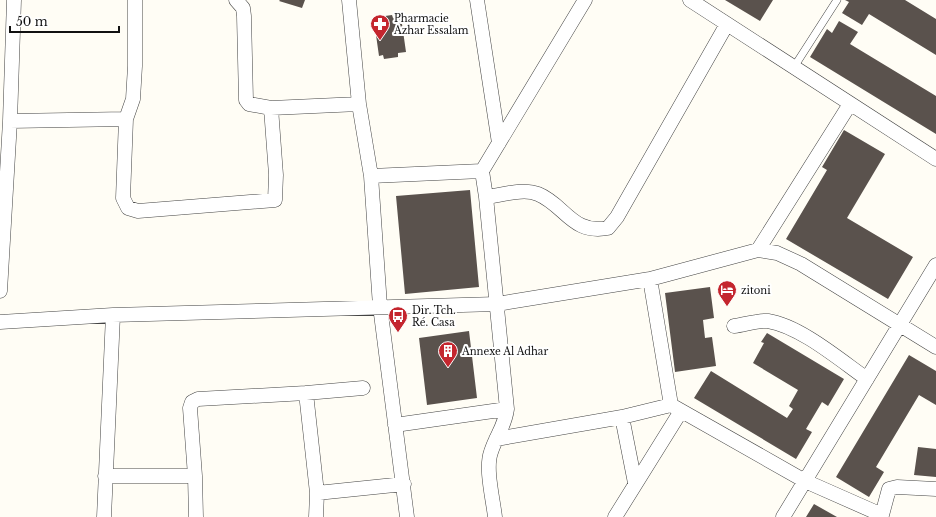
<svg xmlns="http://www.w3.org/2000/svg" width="936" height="517" viewBox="0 0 936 517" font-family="'Libre Baskerville',serif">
<rect width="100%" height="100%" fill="#fffdf5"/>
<path fill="#5a524d" d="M 280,0 L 305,0 L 302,8 L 279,1 Z
M 725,0 L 773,0 L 760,21 Z
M 845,0 L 905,0 L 936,19 L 936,55 L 869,14 L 862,25 L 842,13 L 849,2 Z
M 392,15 L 393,18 L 401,17 L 406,52 L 398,53 L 398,57 L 384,59 L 383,55 L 379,56 L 374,21 L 378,20 L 378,17 Z
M 839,21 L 858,32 L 850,44 L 936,96 L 936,134 L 810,57 L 827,29 L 832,33 Z
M 844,130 L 885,154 L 847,218 L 913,257 L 888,299 L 786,239 L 827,170 L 822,167 Z
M 470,190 L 479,287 L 405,294 L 396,196 Z
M 710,287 L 714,318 L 703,320 L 705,338 L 712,337 L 716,366 L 675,372 L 665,293 Z
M 469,331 L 477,398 L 427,405 L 419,338 Z
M 767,333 L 844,379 L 828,406 L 822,402 L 806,429 L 812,432 L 796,459 L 694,398 L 711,371 L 787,418 L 793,409 L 789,406 L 798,390 L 753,363 L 764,343 L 761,342 Z
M 909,355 L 936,371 L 936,405 L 919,395 L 876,467 L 884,472 L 869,497 L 836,477 Z
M 918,447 L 936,449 L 936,477 L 914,475 Z
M 814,504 L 837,517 L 806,517 Z"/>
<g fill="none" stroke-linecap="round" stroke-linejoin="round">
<g stroke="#444" stroke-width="8">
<path id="lane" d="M 794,67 L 837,0"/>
</g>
<g stroke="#444" stroke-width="15">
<path id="street" d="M 135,0 L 135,66 L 133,99 L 126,119 L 123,198 L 128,208 L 138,211 L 275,200 L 276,175 L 271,108
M 236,0 L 243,8 L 244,16 L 246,100 L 249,104 L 271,108 L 359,104
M 349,0 L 359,104 L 371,176 L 380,306 L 407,517
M 477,0 L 499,143
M 690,0 L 936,159
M 10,121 L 126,119
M 371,176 L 482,171
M 486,197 C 502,195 524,188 538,194 C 565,205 572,235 608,228 L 617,217 L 727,24
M 758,250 L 850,104
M 650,279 L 671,405 L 805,481 L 882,515 L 889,489 L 897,487 L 936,489
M 0,291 L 10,121 L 14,0
M 0,322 L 113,315 L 497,304 L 650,279 L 758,250 L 777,253 L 801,264 L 936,347
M 734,326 C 744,325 758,320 768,321 C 800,326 840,360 867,379
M 306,393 L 317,493 L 316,517
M 622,417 L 635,483
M 395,425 L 507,409
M 496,439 L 622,417 L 671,405
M 105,476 L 195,476
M 317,493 L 404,484
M 104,517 L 113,315
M 196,517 L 195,476 L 190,408 L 192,402 L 198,399 L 306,393 L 363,388
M 495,517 C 493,499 485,468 491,452 C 496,436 505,426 507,409 L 486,197 L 482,171 L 585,0
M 615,517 L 681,411
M 783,517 L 936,265"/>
</g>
<use href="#lane" stroke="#fff" stroke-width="7"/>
<use href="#street" stroke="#fff" stroke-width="14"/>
</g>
<defs>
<g id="pharmacy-pin" transform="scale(1)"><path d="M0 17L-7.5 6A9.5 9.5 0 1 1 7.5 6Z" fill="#c4262e" stroke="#fff"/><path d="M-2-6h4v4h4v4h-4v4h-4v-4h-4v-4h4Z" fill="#fff"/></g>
<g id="hotel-pin" transform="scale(1)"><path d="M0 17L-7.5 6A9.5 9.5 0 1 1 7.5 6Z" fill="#c4262e" stroke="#fff"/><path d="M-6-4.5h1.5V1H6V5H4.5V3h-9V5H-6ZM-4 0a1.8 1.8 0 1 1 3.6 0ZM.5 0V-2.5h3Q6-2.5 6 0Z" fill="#fff"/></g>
<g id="bus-pin" transform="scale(1)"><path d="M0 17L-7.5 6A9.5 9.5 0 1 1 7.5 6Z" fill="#c4262e" stroke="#fff"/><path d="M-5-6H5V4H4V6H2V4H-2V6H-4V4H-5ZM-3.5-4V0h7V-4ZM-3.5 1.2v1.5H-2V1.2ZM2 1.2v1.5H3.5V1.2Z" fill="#fff"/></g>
<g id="building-pin" transform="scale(1)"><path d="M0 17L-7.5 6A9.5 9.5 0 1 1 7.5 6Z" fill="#c4262e" stroke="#fff"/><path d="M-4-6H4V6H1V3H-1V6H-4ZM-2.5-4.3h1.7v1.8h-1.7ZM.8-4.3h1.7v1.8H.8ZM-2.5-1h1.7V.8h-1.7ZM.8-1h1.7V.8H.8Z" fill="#fff"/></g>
</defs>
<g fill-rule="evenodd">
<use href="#pharmacy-pin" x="380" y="24"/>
<use href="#hotel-pin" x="727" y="290"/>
<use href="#bus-pin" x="398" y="316"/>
<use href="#building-pin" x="448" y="351"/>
</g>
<g text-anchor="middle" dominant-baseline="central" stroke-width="4" stroke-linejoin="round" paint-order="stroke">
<g font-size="10" fill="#111" stroke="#fff" text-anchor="start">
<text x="394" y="18">Pharmacie<tspan x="394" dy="12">Azhar Essalam</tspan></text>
<text x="741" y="290">zitoni</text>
<text x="412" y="310">Dir. Tch.<tspan x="412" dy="12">Ré. Casa</tspan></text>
<text x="462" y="351">Annexe Al Adhar</text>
</g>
</g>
<path d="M10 26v6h109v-6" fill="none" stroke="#111111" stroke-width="2"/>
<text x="16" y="26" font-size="12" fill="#111111" stroke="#ffffff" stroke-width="3" paint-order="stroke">50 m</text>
</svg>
